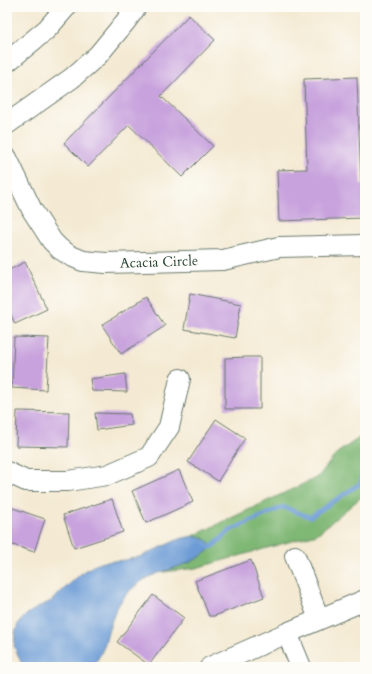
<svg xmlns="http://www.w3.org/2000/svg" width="372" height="674" viewBox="0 0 372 674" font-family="Cardo,serif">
<rect width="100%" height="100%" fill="#fdfcf7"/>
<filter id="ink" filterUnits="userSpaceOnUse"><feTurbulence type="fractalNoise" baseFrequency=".025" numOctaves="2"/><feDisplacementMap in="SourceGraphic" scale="8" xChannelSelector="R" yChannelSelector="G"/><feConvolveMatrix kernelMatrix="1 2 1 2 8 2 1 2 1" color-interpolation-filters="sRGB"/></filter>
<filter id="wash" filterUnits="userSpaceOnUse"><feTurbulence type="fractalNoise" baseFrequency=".012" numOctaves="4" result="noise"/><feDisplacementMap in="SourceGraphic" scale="16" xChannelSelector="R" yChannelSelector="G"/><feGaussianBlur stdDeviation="0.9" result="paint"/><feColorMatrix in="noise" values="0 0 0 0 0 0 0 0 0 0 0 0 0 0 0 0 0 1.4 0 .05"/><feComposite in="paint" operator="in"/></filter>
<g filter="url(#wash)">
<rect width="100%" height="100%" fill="#f4ead3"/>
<path fill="#7fb774" stroke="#4f7a54" d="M 365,434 L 365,494 L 317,534 L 196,568 L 164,572 L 191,562 L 204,538 L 193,536 L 318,477 L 337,453 Z"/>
<path fill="#6c9bd5" stroke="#466c84" d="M 193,536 C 201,538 208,538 212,547 C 191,570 156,567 134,587 C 115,603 112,620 105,643 C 103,651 97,660 93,667 L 23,667 L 14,646 L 15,633 L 18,624 L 27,614 L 37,608 L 51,601 L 84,571 L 95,565 L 103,562 L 126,560 L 142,556 L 179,539 Z"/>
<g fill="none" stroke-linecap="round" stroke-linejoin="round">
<path stroke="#6c9bd5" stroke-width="4.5" d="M 207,548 L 212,547 L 231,530 L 283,507 L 310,517 L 361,483 L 365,445"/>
</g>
<g id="blocks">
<path fill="#c7a2dd" d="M 189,15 L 215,40 L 161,96 L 213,146 L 182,177 L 129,125 L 88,167 L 64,143 Z
M 357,77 L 361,185 L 365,185 L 365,209 L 363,209 L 363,218 L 279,221 L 277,170 L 307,169 L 304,79 Z
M 25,262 L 47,309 L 15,324 L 7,306 L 7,271 Z
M 190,294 L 241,304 L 235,338 L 184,329 Z
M 146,297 L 165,326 L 121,354 L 102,325 Z
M 14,337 L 49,338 L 46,390 L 12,388 Z
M 246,357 L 260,357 L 260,409 L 225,409 L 225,358 Z
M 125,374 L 127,392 L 92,391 L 90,379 Z
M 17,411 L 69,412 L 68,447 L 16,446 Z
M 95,413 L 130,414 L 132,425 L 97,430 Z
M 216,419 L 245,438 L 218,481 L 188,462 Z
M 179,470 L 193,502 L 146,523 L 132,491 Z
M 112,499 L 123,532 L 74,548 L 63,515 Z
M 7,506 L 45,519 L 34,552 L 7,543 Z
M 251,560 L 264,597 L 214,616 L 209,616 L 195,581 Z
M 153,595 L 184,618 L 149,665 L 117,642 Z"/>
</g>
</g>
<g filter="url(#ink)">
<use href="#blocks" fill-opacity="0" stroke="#6a7a6c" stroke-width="1"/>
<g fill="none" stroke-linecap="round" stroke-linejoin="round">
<g stroke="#6a7a6c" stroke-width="22">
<path id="minor" d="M 7,62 L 47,29 L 66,7
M 7,124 L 72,78 L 98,55 L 126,21 L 136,7
M 7,158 L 32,210 L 52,241 L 60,249 L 71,256 L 83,261 L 106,263 L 223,260 L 279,247 L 365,245
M 7,472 L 26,481 L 68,481 L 107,475 L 149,457 L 169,427 L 180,379
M 295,556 L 319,619
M 287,633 L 365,600
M 210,667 L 287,633 L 301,667"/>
</g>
<use href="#minor" stroke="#fff" stroke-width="20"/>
</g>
</g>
<g text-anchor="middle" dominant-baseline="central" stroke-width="3" stroke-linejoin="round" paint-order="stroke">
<g font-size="14" fill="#1f3d34" stroke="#fdfcf7">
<text transform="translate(159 262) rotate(-2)">Acacia Circle</text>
</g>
</g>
<rect width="372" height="674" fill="none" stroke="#fdfcf7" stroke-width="24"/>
</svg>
